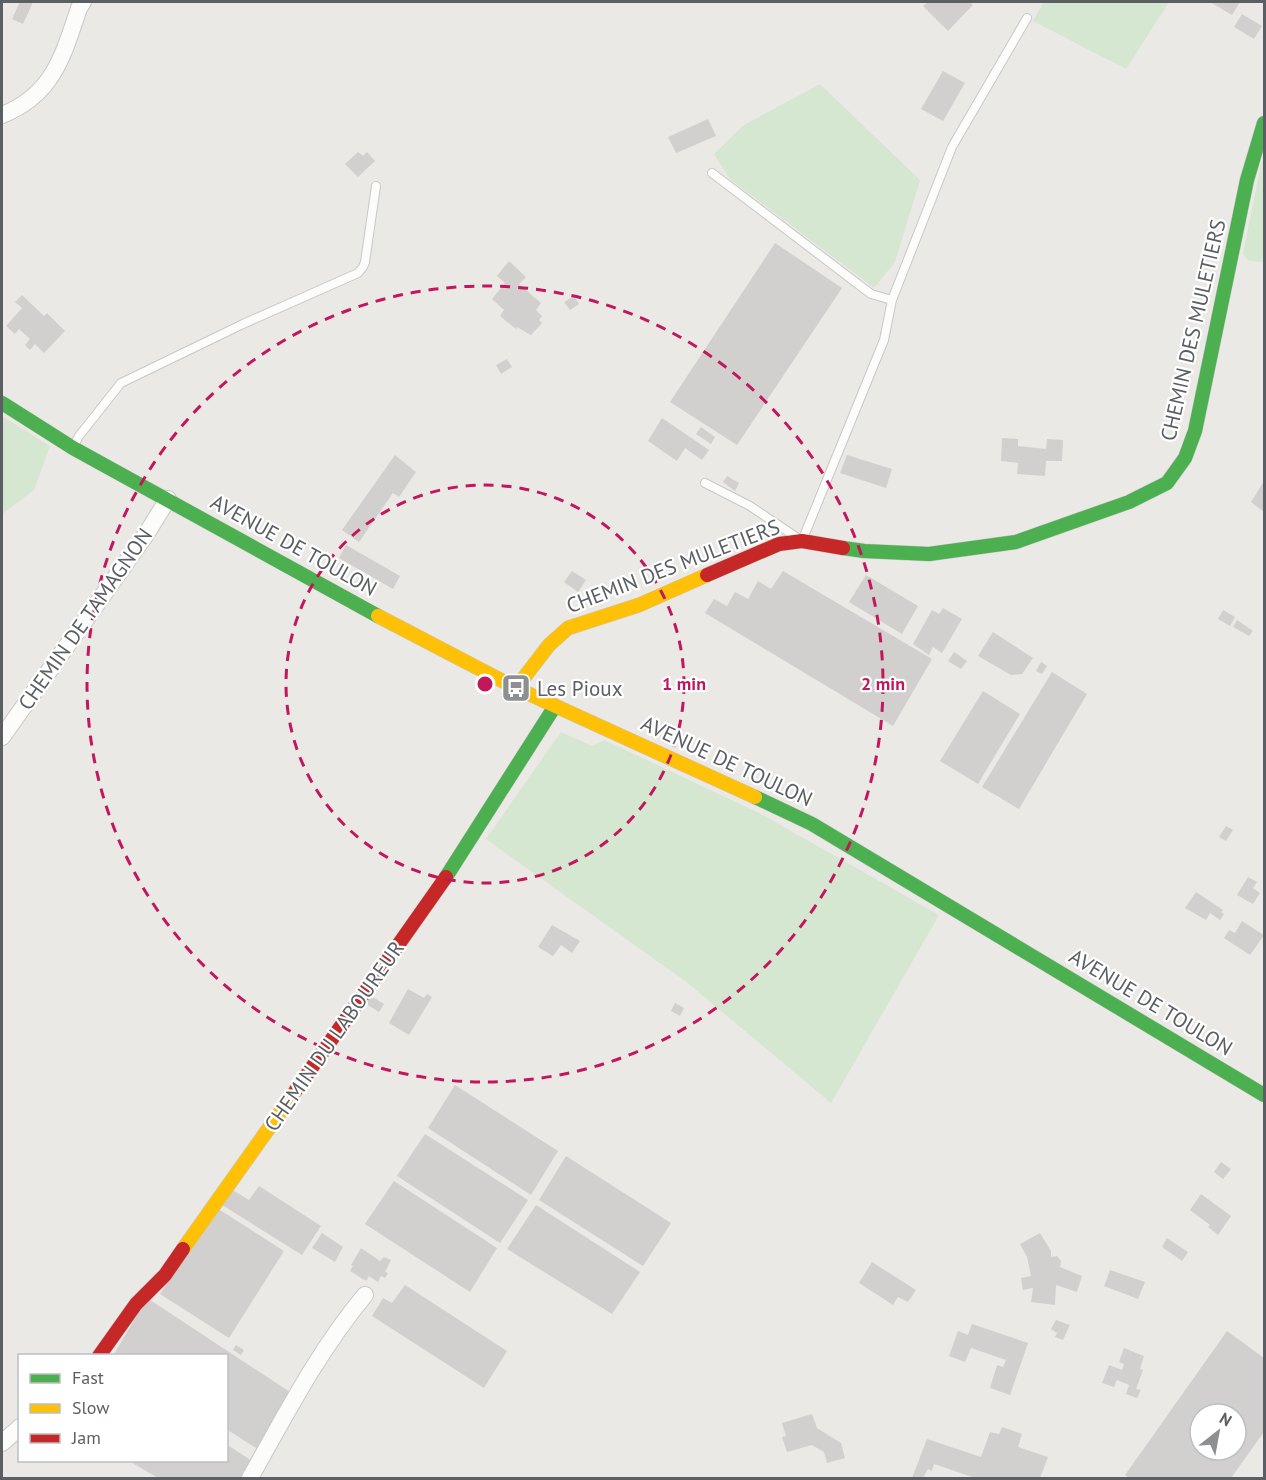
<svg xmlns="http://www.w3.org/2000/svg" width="1266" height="1480" viewBox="0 0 1266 1480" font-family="'PT Sans',sans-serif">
<rect width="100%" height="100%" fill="#ebe9e5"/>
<path fill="#d5e6d1" d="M 1044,2 L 1169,2 L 1126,69 L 1033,21 Z
M 820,84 L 920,180 L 895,262 L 874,288 L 730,179 L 714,154 L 744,125 Z
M 1264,149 L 1264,262 L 1249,261 L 1243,254 Z
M 2,416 L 50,446 L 34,490 L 2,514 Z
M 561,732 L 592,746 L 604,740 L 761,814 L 939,915 L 831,1103 L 685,981 L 486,839 Z"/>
<path fill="#d1d0ce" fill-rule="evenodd" d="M 20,2 L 33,2 L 23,24 L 12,19 Z
M 928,2 L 970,2 L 973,5 L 948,31 L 923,6 Z
M 1210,2 L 1240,2 L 1232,15 Z
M 1242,14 L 1262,26 L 1254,39 L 1234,27 Z
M 943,71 L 965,83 L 943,121 L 921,109 Z
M 708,119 L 716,136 L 676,153 L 668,137 Z
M 358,152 L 363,156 L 367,152 L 375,161 L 358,177 L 345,164 Z
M 775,243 L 842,288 L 737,445 L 670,402 Z
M 509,261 L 526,277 L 519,284 L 541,303 L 536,310 L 542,316 L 539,320 L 542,323 L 531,335 L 517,327 L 516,329 L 500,316 L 504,310 L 492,299 L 505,283 L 497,276 Z
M 22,295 L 44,316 L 47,313 L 65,331 L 44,353 L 35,344 L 30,350 L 25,345 L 30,339 L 19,329 L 15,334 L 6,326 L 22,308 L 15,302 Z
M 574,296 L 579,304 L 570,310 L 564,302 Z
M 507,359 L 512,367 L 501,374 L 496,365 Z
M 662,418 L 709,450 L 702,460 L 685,448 L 677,461 L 648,441 Z
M 701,427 L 715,437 L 711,444 L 696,434 Z
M 1002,438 L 1018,439 L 1018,446 L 1046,449 L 1047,439 L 1063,440 L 1062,461 L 1046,461 L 1045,476 L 1017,474 L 1018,463 L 1001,461 Z
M 395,455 L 416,472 L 399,497 L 393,493 L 359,542 L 342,530 Z
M 847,455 L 892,469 L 886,488 L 840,473 Z
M 727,476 L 739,483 L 735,491 L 723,482 Z
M 1264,481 L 1264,512 L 1251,502 Z
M 346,545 L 400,576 L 393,589 L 339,558 Z
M 572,571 L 586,580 L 578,592 L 564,582 Z
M 783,571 L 932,659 L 893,726 L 705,613 L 714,599 L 727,606 L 735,592 L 748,599 L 758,581 L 771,589 Z
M 866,575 L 918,606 L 902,634 L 849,602 Z
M 943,608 L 962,619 L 942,653 L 933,647 L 929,655 L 913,644 L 932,610 L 939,614 Z
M 1223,610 L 1235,617 L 1230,626 L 1218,619 Z
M 1237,620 L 1253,631 L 1249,636 L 1233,627 Z
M 993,632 L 1033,658 L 1022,674 L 1011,675 L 978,656 Z
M 954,652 L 967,661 L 961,669 L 948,661 Z
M 1041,662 L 1047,666 L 1042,674 L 1036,671 Z
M 1052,672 L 1087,694 L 1019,809 L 982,787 Z
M 983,691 L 1020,714 L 978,784 L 940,761 Z
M 1226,826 L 1233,830 L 1226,841 L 1219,837 Z
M 1248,877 L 1257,882 L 1253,888 L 1260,893 L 1253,904 L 1237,895 Z
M 1196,892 L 1223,910 L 1221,912 L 1224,914 L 1220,920 L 1210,913 L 1206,920 L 1185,908 Z
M 1242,921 L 1264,935 L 1250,955 L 1224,938 L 1229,930 L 1235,933 Z
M 552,925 L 580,941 L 572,953 L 561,945 L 553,956 L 538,947 Z
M 408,989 L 424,998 L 427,994 L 432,997 L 409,1035 L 389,1023 Z
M 366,993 L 384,1004 L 379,1012 L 361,1001 Z
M 675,1003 L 684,1008 L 680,1016 L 671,1011 Z
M 455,1085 L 558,1151 L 531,1195 L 428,1128 Z
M 425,1134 L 528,1200 L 500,1243 L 397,1176 Z
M 566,1156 L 671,1223 L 643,1266 L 539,1200 Z
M 1221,1162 L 1231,1169 L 1223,1179 L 1214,1172 Z
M 394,1181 L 497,1248 L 470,1292 L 365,1224 Z
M 259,1186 L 321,1226 L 302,1255 L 219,1203 L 231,1189 L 249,1200 Z
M 1201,1194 L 1231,1216 L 1218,1235 L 1208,1227 L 1210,1225 L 1190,1210 Z
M 536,1205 L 640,1272 L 612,1314 L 507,1249 Z
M 217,1208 L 284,1251 L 229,1338 L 160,1294 Z
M 322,1233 L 343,1247 L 335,1262 L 312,1248 Z
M 1040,1233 L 1051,1251 L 1051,1257 L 1057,1256 L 1061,1261 L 1060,1267 L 1082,1276 L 1077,1292 L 1056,1285 L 1055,1305 L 1031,1302 L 1033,1288 L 1023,1290 L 1021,1278 L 1031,1276 L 1027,1257 L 1020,1244 Z
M 1167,1238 L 1188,1252 L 1182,1261 L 1162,1247 Z
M 361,1248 L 380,1261 L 384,1257 L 391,1260 L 385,1272 L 388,1273 L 385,1278 L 381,1276 L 378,1282 L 369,1276 L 366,1281 L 350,1271 L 353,1266 L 351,1265 Z
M 872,1262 L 916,1290 L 908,1302 L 898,1297 L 893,1305 L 859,1283 Z
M 1110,1270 L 1145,1282 L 1138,1299 L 1104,1286 Z
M 405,1285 L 507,1351 L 484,1388 L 372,1316 L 383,1298 L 392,1303 Z
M 147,1298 L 293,1394 L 259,1450 L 226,1429 L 226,1356 L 113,1356 Z
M 1056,1320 L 1070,1325 L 1063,1340 L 1055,1337 L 1057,1333 L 1051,1329 Z
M 972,1324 L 1028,1343 L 1010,1395 L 990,1388 L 997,1365 L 1003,1367 L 1006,1360 L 971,1348 L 965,1362 L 949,1356 L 958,1331 L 968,1335 Z
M 1227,1331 L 1264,1358 L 1264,1432 L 1231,1478 L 1129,1478 L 1125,1475 ZM 1200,1414 L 1236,1414 L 1236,1450 L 1200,1450 Z
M 236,1345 L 244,1350 L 241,1355 L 233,1350 Z
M 1124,1348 L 1144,1356 L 1140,1369 L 1143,1370 L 1136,1389 L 1141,1390 L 1137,1398 L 1126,1394 L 1129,1385 L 1117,1380 L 1114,1387 L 1102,1383 L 1109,1365 L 1122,1370 L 1124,1364 L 1119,1362 Z
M 812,1414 L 817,1428 L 841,1443 L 845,1458 L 827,1463 L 824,1452 L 812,1445 L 787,1452 L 782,1437 L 786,1436 L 782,1423 Z
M 1002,1427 L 1022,1434 L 1018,1447 L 1048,1457 L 1040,1478 L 975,1478 L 934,1464 L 932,1471 L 928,1469 L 923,1478 L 912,1478 L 927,1439 L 981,1457 L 990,1432 L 999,1434 Z
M 226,1444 L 252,1461 L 241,1478 L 158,1478 L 129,1461 L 226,1461 Z"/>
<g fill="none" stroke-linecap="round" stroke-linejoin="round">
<g stroke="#c7c8c7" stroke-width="10">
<path id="lane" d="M 712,173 L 871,294 L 892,300
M 74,445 L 79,436 L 121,383 L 243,324 L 358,273 L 363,267 L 365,262 L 376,186
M 705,483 L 750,506 L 802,541 L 884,340 L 892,300 L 952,147 L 1027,18"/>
</g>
<g stroke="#c7c8c7" stroke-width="18">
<path id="street" d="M 2,115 C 53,95 63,56 79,8 L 83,2
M 2,737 L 145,536 L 168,499
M 2,1443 L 20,1427
M 250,1478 C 285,1416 319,1350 365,1295"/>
</g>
<g stroke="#c7c8c7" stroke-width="15">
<path id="fast" d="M 2,403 L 73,448 L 378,616
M 843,548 L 864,551 L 929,554 L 1016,542 L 1129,502 L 1167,483 L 1185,458 L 1195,431 L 1247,180 L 1264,123
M 755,797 L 812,824 L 1264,1095
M 446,877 L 555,706"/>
</g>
<g stroke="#c7c8c7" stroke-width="15">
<path id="slow" d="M 378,616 L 516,688 L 755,797
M 516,688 L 549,645 L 568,628 L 639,605 L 707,575
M 183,1249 L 296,1090"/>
</g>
<g stroke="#c7c8c7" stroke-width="15">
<path id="jam" d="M 707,575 L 779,544 L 802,541 L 843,548
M 296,1090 L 446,877
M 99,1356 L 136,1304 L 165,1275 L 183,1249"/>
</g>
<use href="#lane" stroke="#fcfcfb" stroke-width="8"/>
<use href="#street" stroke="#fcfcfb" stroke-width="16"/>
<use href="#fast" stroke="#4caf50" stroke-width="14"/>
<use href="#slow" stroke="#ffc107" stroke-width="14"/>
<use href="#jam" stroke="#c62828" stroke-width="14"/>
</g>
<g fill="none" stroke="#c2185b" stroke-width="3" stroke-dasharray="10 8">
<circle cx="485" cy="684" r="199"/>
<circle cx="485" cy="684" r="398"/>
</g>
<defs>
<g id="bus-square" transform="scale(1.5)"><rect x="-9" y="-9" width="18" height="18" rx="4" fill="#8d8f90" stroke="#fff"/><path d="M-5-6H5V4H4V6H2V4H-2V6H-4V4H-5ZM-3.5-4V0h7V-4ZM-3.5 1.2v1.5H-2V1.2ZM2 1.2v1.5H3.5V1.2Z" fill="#fff"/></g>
</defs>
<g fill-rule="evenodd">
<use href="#bus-square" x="516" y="688"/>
</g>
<g text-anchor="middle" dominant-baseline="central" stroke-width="4.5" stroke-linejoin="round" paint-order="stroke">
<g font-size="21" fill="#5b5f63" stroke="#fff">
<text transform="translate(1193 330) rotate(-77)">CHEMIN DES MULETIERS</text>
<text transform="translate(294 545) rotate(29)">AVENUE DE TOULON</text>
<text transform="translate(673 566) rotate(-21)">CHEMIN DES MULETIERS</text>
<text transform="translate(85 619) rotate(-55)">CHEMIN DE TAMAGNON</text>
<text transform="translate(727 761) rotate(25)">AVENUE DE TOULON</text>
<text transform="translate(1151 1002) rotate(31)">AVENUE DE TOULON</text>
<text transform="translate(334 1036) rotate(-55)">CHEMIN DU LABOUREUR</text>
</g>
<g font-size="21" fill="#5b5f63" stroke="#fff" text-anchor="start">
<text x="537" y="688">Les Pioux</text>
</g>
</g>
<circle cx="485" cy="684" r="9" fill="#c2185b" stroke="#fff" stroke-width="3"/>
<g font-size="18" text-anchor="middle" font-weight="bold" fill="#c2185b" stroke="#fff" stroke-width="4.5" stroke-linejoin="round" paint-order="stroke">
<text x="684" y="690">1 min</text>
<text x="883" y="690">2 min</text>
</g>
<rect width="1266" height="1480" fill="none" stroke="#5b5f63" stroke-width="6"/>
<rect x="18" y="1354" width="210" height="108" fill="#ffffff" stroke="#bdbfc1" stroke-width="1.5"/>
<rect x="30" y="1374" width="30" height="9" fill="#4caf50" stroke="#bdbfc1" stroke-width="1.5"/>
<text x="72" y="1384" font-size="18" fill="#5b5f63">Fast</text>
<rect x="30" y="1404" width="30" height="9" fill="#ffc107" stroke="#bdbfc1" stroke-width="1.5"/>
<text x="72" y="1414" font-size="18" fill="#5b5f63">Slow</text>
<rect x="30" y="1434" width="30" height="9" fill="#c62828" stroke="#bdbfc1" stroke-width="1.5"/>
<text x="72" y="1444" font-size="18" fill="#5b5f63">Jam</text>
<g transform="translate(1218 1432) rotate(31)"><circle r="28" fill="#ffffff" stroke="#bdbfc1" stroke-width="1.5"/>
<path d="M0-4.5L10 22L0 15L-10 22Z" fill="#8d8f90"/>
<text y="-9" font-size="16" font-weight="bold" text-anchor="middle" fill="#5b5f63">N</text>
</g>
</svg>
